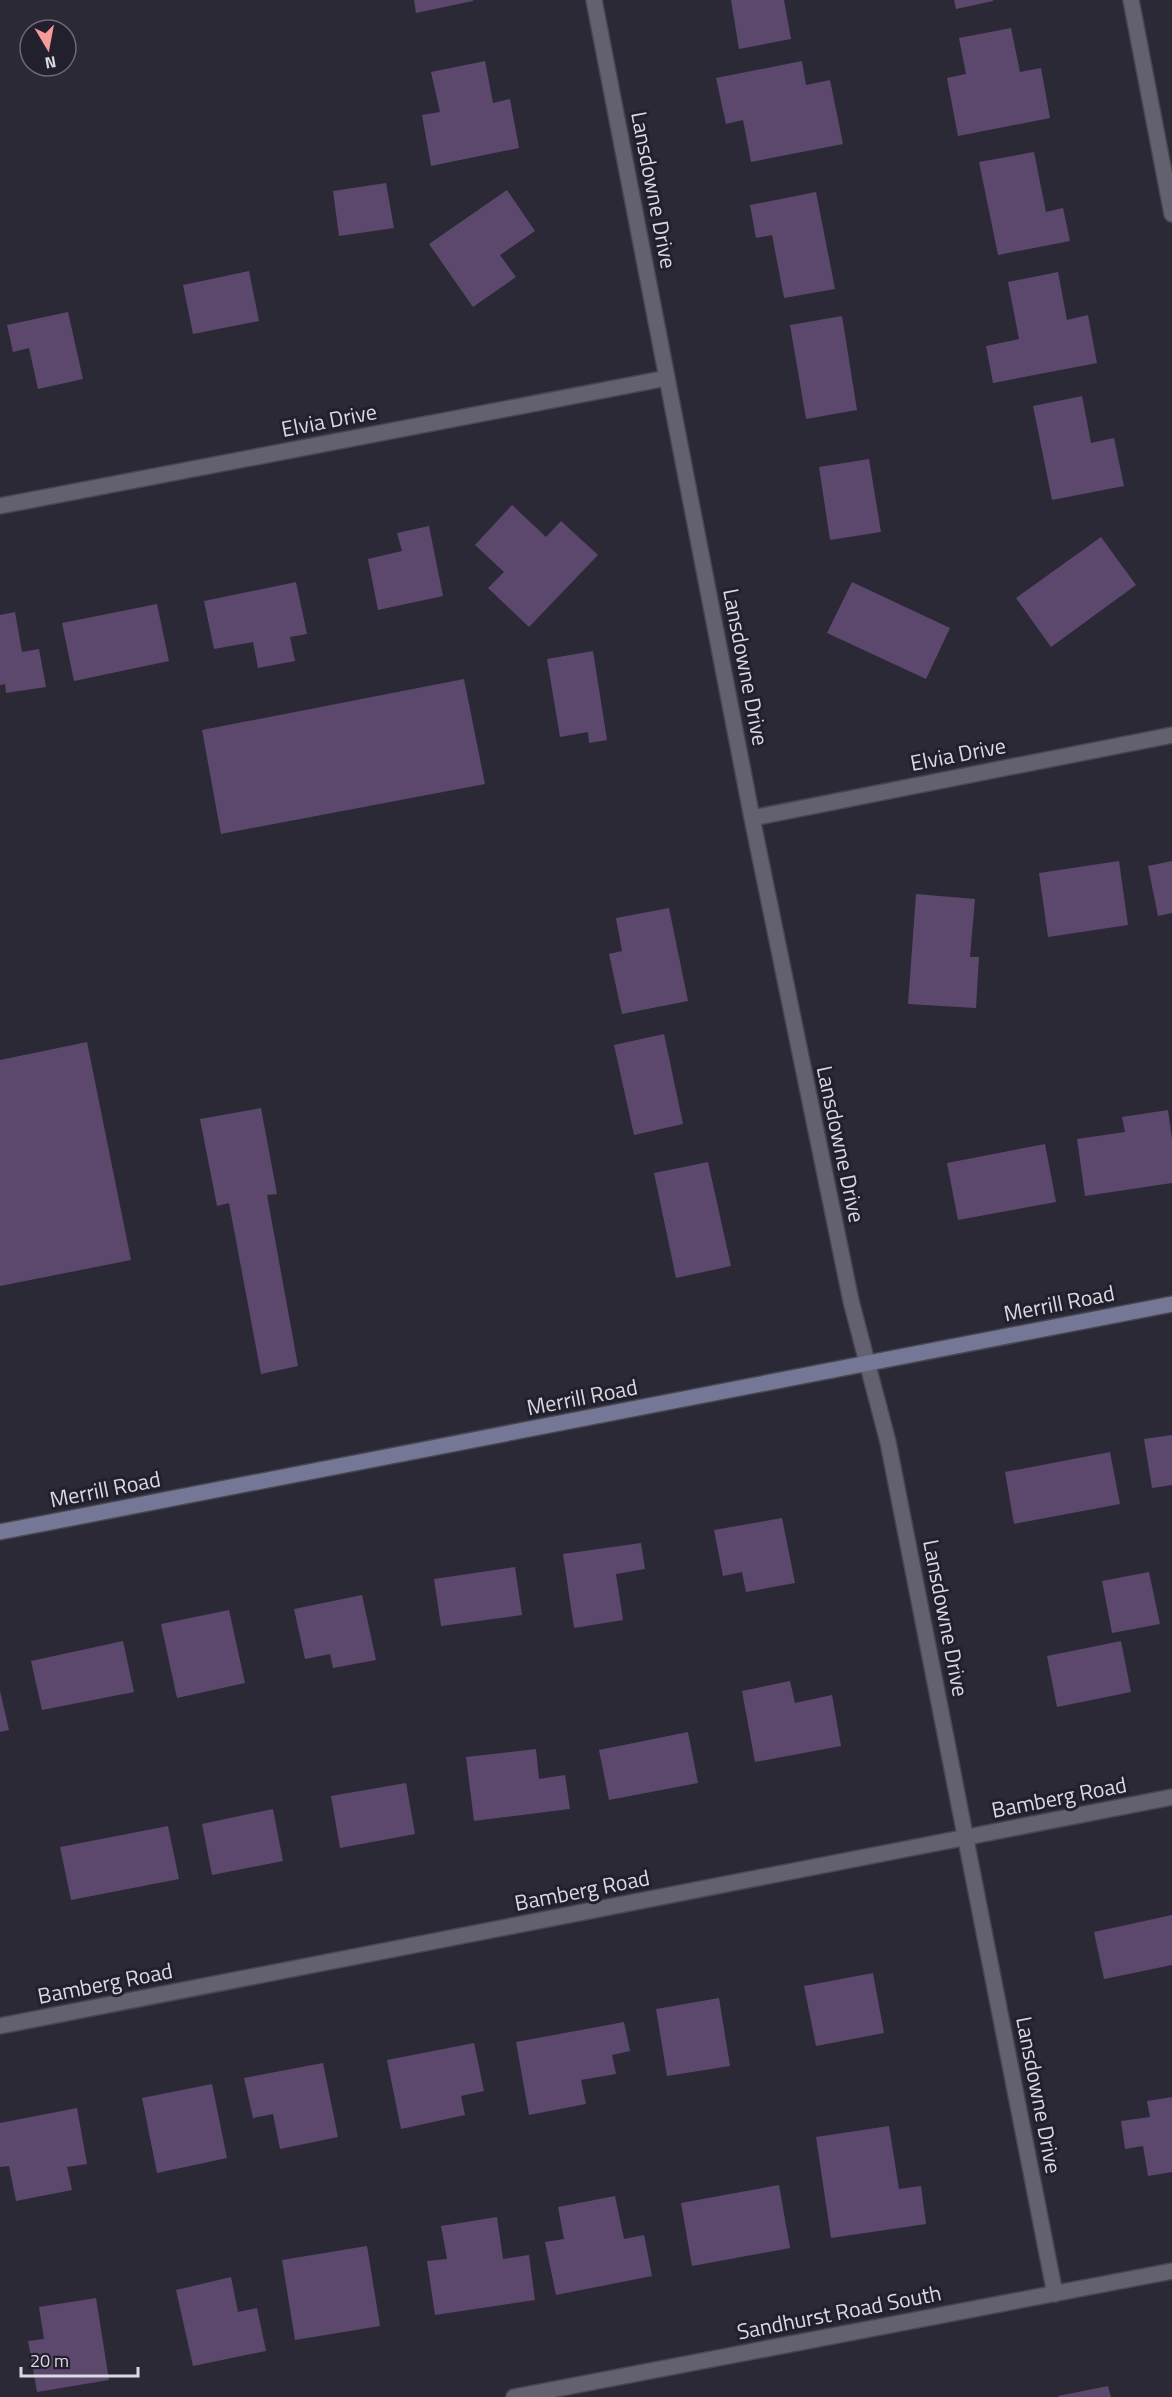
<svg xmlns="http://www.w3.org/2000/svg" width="1172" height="2397" viewBox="0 0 1172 2397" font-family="'Titillium Web',sans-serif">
<rect width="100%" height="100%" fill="#2b2936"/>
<path fill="#5c486d" d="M 414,0 L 473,0 L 473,1 L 416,13 Z
M 731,0 L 784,0 L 791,39 L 739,49 Z
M 954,0 L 993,0 L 993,1 L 956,9 Z
M 1011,28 L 1020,72 L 1041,68 L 1050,118 L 958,136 L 947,78 L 966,74 L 959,38 Z
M 485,61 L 493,103 L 510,99 L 519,148 L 431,166 L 422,115 L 440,112 L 431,72 Z
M 802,61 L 806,85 L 830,80 L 843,144 L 751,162 L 743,120 L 726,124 L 716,78 Z
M 1034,152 L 1046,212 L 1063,208 L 1070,241 L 998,255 L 979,162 Z
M 386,183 L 394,228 L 339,236 L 333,191 Z
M 507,190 L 535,231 L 500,255 L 516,277 L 473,307 L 429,244 Z
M 816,192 L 835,289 L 784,298 L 772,235 L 756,238 L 750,205 Z
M 249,271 L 259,321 L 193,334 L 183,285 Z
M 1058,272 L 1067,320 L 1088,315 L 1097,363 L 993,383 L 986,346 L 1019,339 L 1008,282 Z
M 68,312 L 83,379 L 38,389 L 29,348 L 13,352 L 7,325 Z
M 842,316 L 857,410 L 806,419 L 790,325 Z
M 1082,396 L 1091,443 L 1114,438 L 1124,486 L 1052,500 L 1033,406 Z
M 869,459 L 881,532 L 830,540 L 819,467 Z
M 512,505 L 546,537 L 561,521 L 598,555 L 529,627 L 488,588 L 504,572 L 475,545 Z
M 429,526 L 443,596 L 378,610 L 368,559 L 402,551 L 397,533 Z
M 1101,537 L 1136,585 L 1051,647 L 1016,598 Z
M 296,582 L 307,634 L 290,637 L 295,661 L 258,668 L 253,642 L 214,649 L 204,601 Z
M 852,582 L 950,628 L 926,679 L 827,633 Z
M 157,604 L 169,661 L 74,681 L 62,623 Z
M 15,612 L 22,652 L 39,649 L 46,687 L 6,693 L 5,684 L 0,685 L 0,615 Z
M 593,651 L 607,740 L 589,743 L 588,732 L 560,737 L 547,659 Z
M 464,679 L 485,784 L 221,834 L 202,730 Z
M 1119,861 L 1128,925 L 1048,937 L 1039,873 Z
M 1172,861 L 1172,913 L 1158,916 L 1148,866 Z
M 916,894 L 975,899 L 970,957 L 979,957 L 976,1008 L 908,1004 Z
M 669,908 L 688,1001 L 622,1014 L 609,954 L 622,951 L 616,918 Z
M 664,1034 L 683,1124 L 634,1135 L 614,1045 Z
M 87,1042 L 131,1260 L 0,1286 L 0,1060 Z
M 261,1108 L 277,1194 L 267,1195 L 298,1366 L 261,1374 L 229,1203 L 217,1206 L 200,1119 Z
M 1168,1110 L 1172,1139 L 1172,1183 L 1085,1196 L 1077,1139 L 1125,1132 L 1122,1117 Z
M 1045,1144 L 1056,1202 L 958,1220 L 947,1163 Z
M 708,1162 L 731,1266 L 676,1278 L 654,1173 Z
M 1172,1435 L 1172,1485 L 1152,1488 L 1144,1439 Z
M 1110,1452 L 1120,1504 L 1014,1524 L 1005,1472 Z
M 782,1518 L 795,1583 L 746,1592 L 742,1572 L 723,1576 L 714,1530 Z
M 641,1543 L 645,1569 L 616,1574 L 623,1620 L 574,1628 L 563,1554 Z
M 515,1567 L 522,1615 L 441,1626 L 434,1579 Z
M 1149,1572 L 1160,1624 L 1112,1633 L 1102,1581 Z
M 362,1595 L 376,1660 L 333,1668 L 330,1654 L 305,1659 L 294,1609 Z
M 229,1610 L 245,1683 L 177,1698 L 161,1624 Z
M 123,1641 L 134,1692 L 42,1710 L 31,1661 Z
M 1121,1641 L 1131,1692 L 1057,1707 L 1047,1656 Z
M 790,1681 L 795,1703 L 832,1695 L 841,1746 L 755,1762 L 742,1691 Z
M 0,1691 L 9,1730 L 0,1732 Z
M 688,1732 L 698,1783 L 609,1800 L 599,1750 Z
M 536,1749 L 539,1779 L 565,1775 L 570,1809 L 474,1821 L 466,1757 Z
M 406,1783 L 415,1834 L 340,1848 L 331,1796 Z
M 273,1809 L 283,1861 L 212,1875 L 202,1824 Z
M 168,1826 L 179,1879 L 71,1900 L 60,1847 Z
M 1172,1915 L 1172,1965 L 1104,1979 L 1094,1932 Z
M 873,1973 L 884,2033 L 816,2046 L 804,1986 Z
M 719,1998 L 730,2066 L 667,2076 L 656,2009 Z
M 624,2022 L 630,2051 L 612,2055 L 616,2074 L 581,2080 L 586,2104 L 529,2115 L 516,2042 Z
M 474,2043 L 484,2091 L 461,2096 L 465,2115 L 401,2129 L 387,2060 Z
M 323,2063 L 338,2137 L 280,2149 L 273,2114 L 253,2118 L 244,2078 Z
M 212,2084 L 227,2158 L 157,2173 L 142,2098 Z
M 1172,2097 L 1172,2172 L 1148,2176 L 1143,2146 L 1125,2149 L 1121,2121 L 1150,2117 L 1147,2101 Z
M 77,2108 L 87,2164 L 67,2167 L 72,2190 L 16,2201 L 9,2166 L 0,2167 L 0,2123 Z
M 889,2126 L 899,2189 L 921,2186 L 926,2224 L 831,2238 L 816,2137 Z
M 779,2185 L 790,2248 L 692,2266 L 681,2203 Z
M 615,2196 L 624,2239 L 644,2235 L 652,2276 L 556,2295 L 545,2242 L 564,2239 L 558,2207 Z
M 497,2217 L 503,2259 L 529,2255 L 535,2300 L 435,2315 L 427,2261 L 447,2259 L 441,2226 Z
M 367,2246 L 380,2326 L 295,2340 L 282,2260 Z
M 231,2277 L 238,2312 L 257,2308 L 266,2351 L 193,2366 L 176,2290 Z
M 96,2298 L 109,2380 L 37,2392 L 28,2341 L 44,2339 L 39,2307 Z
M 1108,2386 L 1111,2397 L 1058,2397 L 1058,2396 Z"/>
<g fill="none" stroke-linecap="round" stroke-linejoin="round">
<g stroke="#474651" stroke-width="18">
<path id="minor" d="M 594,0 L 752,818 L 851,1301 L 888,1442 L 1055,2294
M 1131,0 L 1172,214
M 0,506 L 667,378
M 752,818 L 1172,735
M 0,2026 L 1172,1797
M 514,2397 L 1172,2271"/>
</g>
<g stroke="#474651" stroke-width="18">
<path id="secondary" d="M 0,1532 L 1172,1304"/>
</g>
<use href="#minor" stroke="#636170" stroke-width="15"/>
<use href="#secondary" stroke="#747896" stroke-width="15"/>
</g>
<g text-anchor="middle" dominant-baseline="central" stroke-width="6" stroke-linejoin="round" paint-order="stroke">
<g font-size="22" fill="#dad9e2" stroke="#21202c">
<text transform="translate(654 190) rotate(79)">Lansdowne Drive</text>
<text transform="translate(329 420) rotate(-11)">Elvia Drive</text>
<text transform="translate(746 667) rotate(79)">Lansdowne Drive</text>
<text transform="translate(958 754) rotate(-11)">Elvia Drive</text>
<text transform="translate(841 1144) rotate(78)">Lansdowne Drive</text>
<text transform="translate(1059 1303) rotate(-11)">Merrill Road</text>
<text transform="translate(582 1397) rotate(-11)">Merrill Road</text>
<text transform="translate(105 1489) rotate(-11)">Merrill Road</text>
<text transform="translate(946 1618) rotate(79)">Lansdowne Drive</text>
<text transform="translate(1059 1797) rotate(-11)">Bamberg Road</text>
<text transform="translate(582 1890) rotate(-11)">Bamberg Road</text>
<text transform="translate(105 1983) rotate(-11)">Bamberg Road</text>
<text transform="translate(1039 2095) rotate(79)">Lansdowne Drive</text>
<text transform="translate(839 2312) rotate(-11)">Sandhurst Road South</text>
</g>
</g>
<g transform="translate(48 48) rotate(170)"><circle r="28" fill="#21202c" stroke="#6b6a75" stroke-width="1.5"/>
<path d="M0-4.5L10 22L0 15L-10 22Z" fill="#f59b99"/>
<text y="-9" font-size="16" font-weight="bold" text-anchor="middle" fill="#dad9e2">N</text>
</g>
<path d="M21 2367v9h117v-9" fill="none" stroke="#dad9e2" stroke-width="3"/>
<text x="30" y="2367" font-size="18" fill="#dad9e2" stroke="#21202c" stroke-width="4.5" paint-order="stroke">20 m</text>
</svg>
